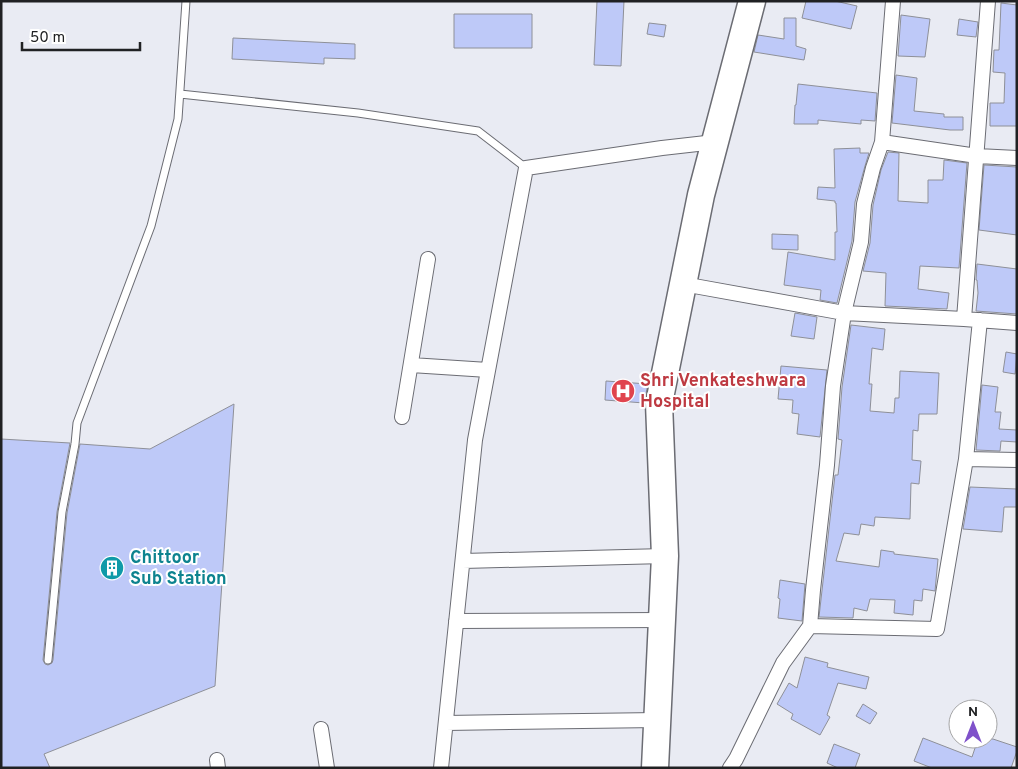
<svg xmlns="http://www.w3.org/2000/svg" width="1018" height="769" viewBox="0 0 1018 769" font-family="Overpass,sans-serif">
<rect width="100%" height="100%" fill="#e9ebf3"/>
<path fill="#bec9f8" stroke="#8e9098" d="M 597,1 L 624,1 L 621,66 L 594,65 Z
M 806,1 L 835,1 L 857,6 L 851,29 L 802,18 Z
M 1001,3 L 1017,5 L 1017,126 L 990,126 L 990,103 L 1004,103 L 1005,73 L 993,72 L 994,50 L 999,50 Z
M 454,14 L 532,14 L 532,48 L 454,48 Z
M 901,15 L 930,19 L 925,57 L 898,56 Z
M 784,18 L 796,18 L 796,46 L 806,49 L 804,60 L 754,52 L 758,35 L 784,39 Z
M 959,19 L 978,22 L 976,37 L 957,35 Z
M 649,23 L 666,25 L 664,37 L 647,34 Z
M 233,38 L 355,44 L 355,59 L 324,58 L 324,64 L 232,59 Z
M 896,75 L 917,78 L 914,111 L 944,114 L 944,117 L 963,117 L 963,130 L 950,130 L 892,123 Z
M 798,84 L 877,93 L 875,121 L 861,120 L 861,124 L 818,120 L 818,124 L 794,124 L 795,105 L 796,105 Z
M 860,148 L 860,153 L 869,153 L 865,166 L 855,202 L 852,241 L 837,303 L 820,300 L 821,290 L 784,285 L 788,252 L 835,260 L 835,232 L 837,232 L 836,203 L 835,203 L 835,201 L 817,199 L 818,187 L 835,188 L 834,149 Z
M 888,152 L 899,153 L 898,201 L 928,203 L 928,180 L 943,180 L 944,160 L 967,163 L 959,268 L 920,266 L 918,289 L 949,293 L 947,309 L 885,306 L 886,273 L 863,271 L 870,243 L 873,205 L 881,170 Z
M 984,165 L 1017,167 L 1017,235 L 979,230 Z
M 772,234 L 798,235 L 798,250 L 772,249 Z
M 977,264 L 1017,269 L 1017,314 L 976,311 L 978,293 L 977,280 L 976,280 Z
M 795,313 L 817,317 L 814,339 L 791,336 Z
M 851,325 L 885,329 L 883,350 L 872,348 L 869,384 L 872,384 L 870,411 L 894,413 L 895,398 L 899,398 L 900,371 L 939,373 L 937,414 L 919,414 L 918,431 L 913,430 L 912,460 L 921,461 L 919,484 L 911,483 L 910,519 L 875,517 L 874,526 L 861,524 L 859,535 L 844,533 L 836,561 L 879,567 L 881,550 L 894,552 L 894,554 L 938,559 L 935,591 L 923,589 L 922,601 L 914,600 L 913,615 L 894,613 L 895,600 L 870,599 L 867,611 L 854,608 L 853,618 L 819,617 L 835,475 L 838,475 L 842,440 L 838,439 L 842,387 Z
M 1006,352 L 1017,354 L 1015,374 L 1003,372 Z
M 781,366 L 827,370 L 820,437 L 797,434 L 799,414 L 792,413 L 793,400 L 778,399 Z
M 606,381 L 648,384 L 644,403 L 605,400 Z
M 982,385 L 998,387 L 995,412 L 1001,412 L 999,429 L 1017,430 L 1017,442 L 1001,441 L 1000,451 L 976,450 Z
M 234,404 L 215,686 L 44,754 L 50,768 L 1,768 L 1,439 L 70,443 L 57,512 L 43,660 L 45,664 L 48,665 L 52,663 L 53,660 L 67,513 L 80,444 L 150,449 Z
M 970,487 L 1017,489 L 1017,507 L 1004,507 L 1002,532 L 963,529 Z
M 780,580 L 805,584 L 802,621 L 778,618 L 780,599 L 778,598 Z
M 805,657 L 828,663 L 827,667 L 869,677 L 866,689 L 838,683 L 827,715 L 830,717 L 820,735 L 791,719 L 793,714 L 777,704 L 789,683 L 797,688 Z
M 863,704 L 877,713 L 870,724 L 856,716 Z
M 923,738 L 972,757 L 978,739 L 993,739 L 1017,747 L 1017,751 L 1011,768 L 932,768 L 914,761 Z
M 834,744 L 860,754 L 855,768 L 838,768 L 827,763 Z"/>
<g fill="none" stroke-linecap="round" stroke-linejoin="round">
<g stroke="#6b6c73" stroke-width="9">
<path id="lane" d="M 180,94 L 358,113 L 478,131 L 526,168
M 48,660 L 62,512 L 75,444 L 77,423 L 151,226 L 178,119 L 186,1"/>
</g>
<g stroke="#6b6c73" stroke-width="16">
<path id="street" d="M 882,142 L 977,156 L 1017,158
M 683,284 L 844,313 L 964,319 L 1017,323
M 964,319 L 988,1
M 980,320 L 966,459 L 1017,460
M 411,365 L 488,370
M 402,417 L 428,259
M 463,561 L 665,556
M 456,621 L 662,620
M 810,626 L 937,629 L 966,459
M 446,723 L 658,720
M 321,729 L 327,768
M 217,760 L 218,768
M 441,768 L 475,440 L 526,168 L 662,148 L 715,142
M 730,768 L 736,759 L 783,663 L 810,626 L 813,590 L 827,465 L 833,386 L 844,313 L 861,242 L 864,204 L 873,168 L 882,142 L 893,1"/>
</g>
<g stroke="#6b6c73" stroke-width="29">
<path id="highway" d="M 655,768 L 665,556 L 659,403 L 701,195 L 752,1"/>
</g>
<use href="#lane" stroke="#fff" stroke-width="7"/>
<use href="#street" stroke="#fff" stroke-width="14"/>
<use href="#highway" stroke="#fff" stroke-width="26"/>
</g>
<defs>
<g id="hospital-disc" transform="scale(1.25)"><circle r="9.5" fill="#e0444e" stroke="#fff"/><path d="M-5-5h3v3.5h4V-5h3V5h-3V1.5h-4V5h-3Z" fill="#fff"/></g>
<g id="building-disc" transform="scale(1.25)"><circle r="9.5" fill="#0f9aa8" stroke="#fff"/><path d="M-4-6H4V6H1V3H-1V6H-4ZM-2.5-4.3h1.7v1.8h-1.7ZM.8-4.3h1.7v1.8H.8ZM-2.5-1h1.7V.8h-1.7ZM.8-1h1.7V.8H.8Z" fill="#fff"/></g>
</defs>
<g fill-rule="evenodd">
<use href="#hospital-disc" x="623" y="391"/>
<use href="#building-disc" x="112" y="568"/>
</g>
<g text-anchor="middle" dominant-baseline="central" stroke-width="4" stroke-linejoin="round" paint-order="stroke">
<g font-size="18" font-weight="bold" fill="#be3a42" stroke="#fff" text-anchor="start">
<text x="640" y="381">Shri Venkateshwara<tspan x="640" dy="21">Hospital</tspan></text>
</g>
<g font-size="18" font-weight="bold" fill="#0d838f" stroke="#fff" text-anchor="start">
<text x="130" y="558">Chittoor<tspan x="130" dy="21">Sub Station</tspan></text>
</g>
</g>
<rect width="1018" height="769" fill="none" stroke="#202123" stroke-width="5"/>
<g transform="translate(973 724)"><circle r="24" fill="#ffffff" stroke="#a6a6a7"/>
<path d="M0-4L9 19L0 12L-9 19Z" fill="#7f51ca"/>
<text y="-8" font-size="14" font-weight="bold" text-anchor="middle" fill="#202123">N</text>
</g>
<path d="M22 42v8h118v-8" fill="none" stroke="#202123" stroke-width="2.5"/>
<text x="30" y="42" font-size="15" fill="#202123" stroke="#ffffff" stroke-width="4" paint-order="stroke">50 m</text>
</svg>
